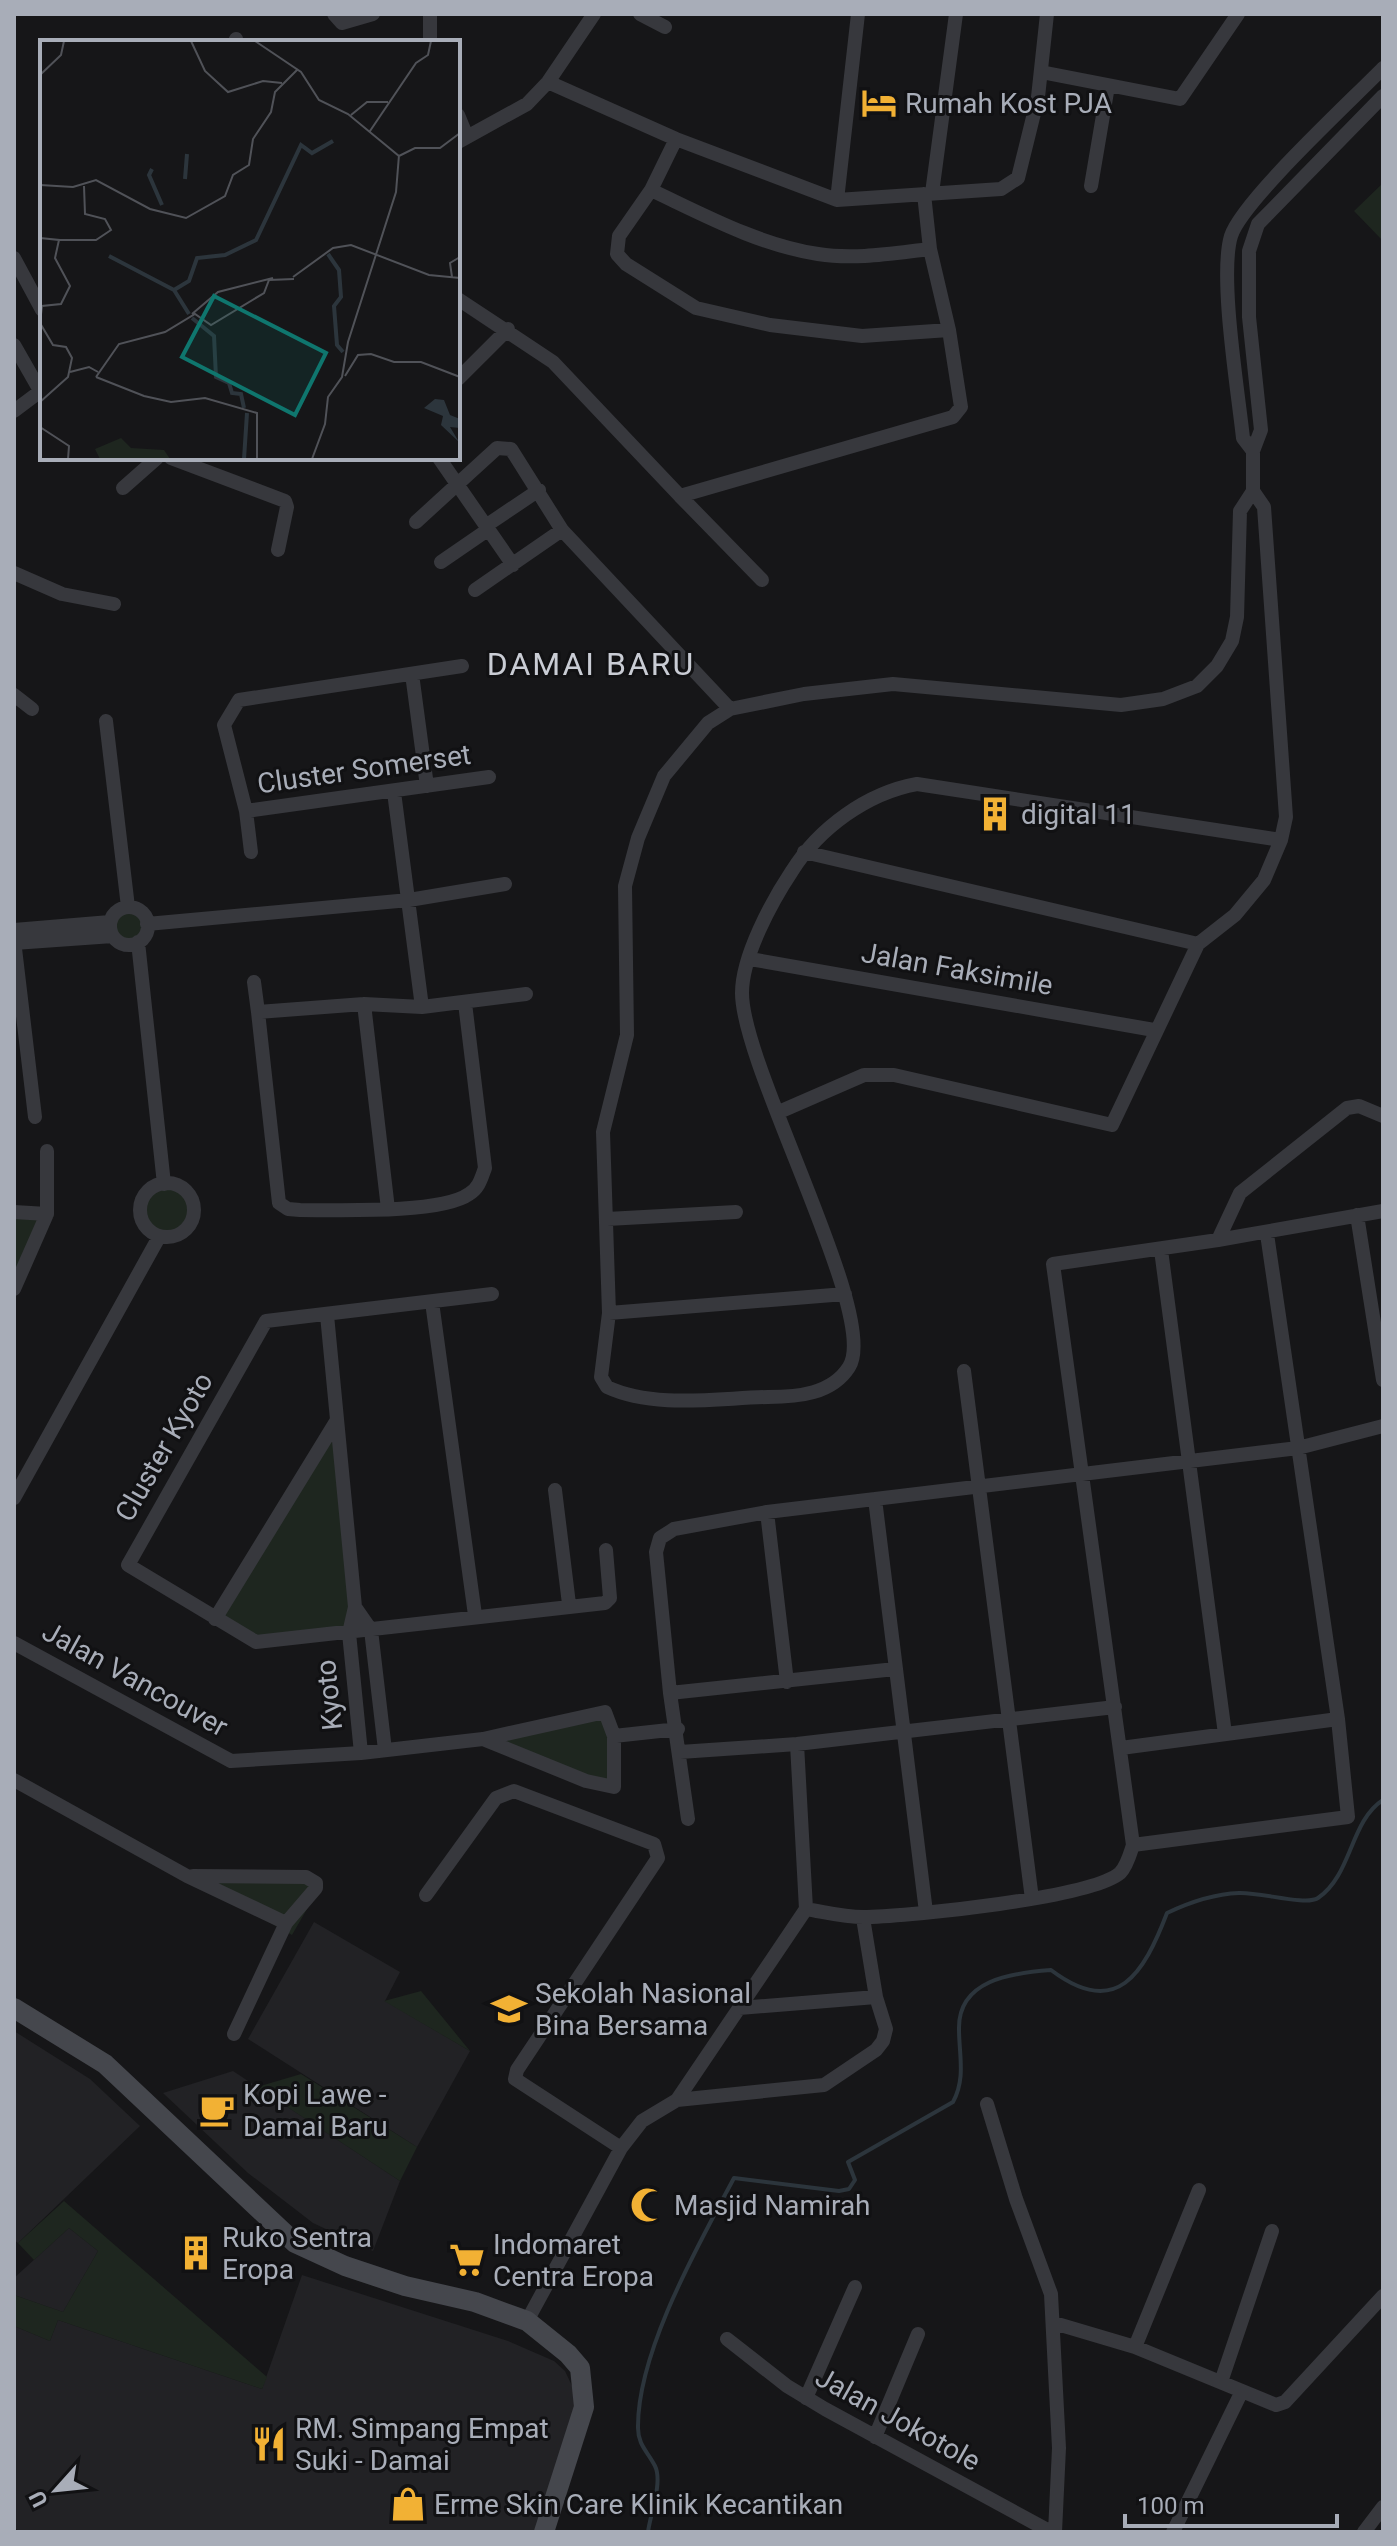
<svg xmlns="http://www.w3.org/2000/svg" width="1397" height="2546" viewBox="0 0 1397 2546" font-family="Roboto,sans-serif">
<rect width="100%" height="100%" fill="#161618"/>
<path fill="#222225" d="M 314,1922 L 400,1972 L 385,2001 L 470,2051 L 417,2147 L 248,2039 Z
M 14,2031 L 90,2079 L 140,2126 L 18,2243 L 14,2240 Z
M 233,2071 L 400,2181 L 373,2251 L 313,2223 L 248,2173 L 163,2093 Z
M 69,2228 L 98,2251 L 63,2312 L 14,2295 L 14,2278 Z
M 302,2275 L 508,2341 L 554,2361 L 565,2371 L 581,2405 L 539,2532 L 21,2532 L 14,2528 L 14,2326 L 50,2341 L 58,2320 L 262,2389 Z"/>
<path fill="#1e261f" d="M 1383,183 L 1383,241 L 1354,211 Z
M112 926a17 17 0 1 1 34 0a17 17 0 1 1-34 0Z
M146 1210a22 22 0 1 1 44 0a22 22 0 1 1-44 0Z
M 47,1214 L 14,1287 L 14,1219 Z
M 337,1420 L 362,1630 L 256,1642 L 215,1619 Z
M 609,1717 L 611,1787 L 491,1740 Z
M 187,1876 L 322,1883 L 292,1935 Z
M 421,1991 L 470,2051 L 384,2001 Z
M 301,2074 L 417,2147 L 400,2181 L 257,2087 Z
M 64,2201 L 267,2377 L 262,2389 L 58,2320 L 50,2341 L 14,2326 L 14,2295 L 63,2312 L 98,2251 L 69,2228 L 34,2260 L 18,2243 Z"/>
<g fill="none" stroke-linecap="round" stroke-linejoin="round">
<path stroke="#2c353c" stroke-width="4" d="M 648,2532 C 650,2515 663,2482 655,2466 C 648,2452 638,2445 638,2428 C 637,2352 699,2244 734,2178 L 839,2191 L 849,2189 L 855,2180 L 848,2162 L 953,2102 C 966,2078 959,2055 959,2029 C 958,1980 1011,1973 1051,1970 C 1117,2020 1144,1973 1167,1913 C 1190,1902 1214,1894 1239,1893 C 1260,1892 1306,1906 1318,1898 C 1352,1875 1350,1821 1383,1800"/>
<path stroke="#37383d" stroke-width="14" d="M 334,14 L 342,23 L 373,14
M 640,14 L 665,27
M 235,42 L 236,39
M 430,42 L 430,14
M 1041,72 L 1180,99 L 1238,14
M 548,82 L 676,139 L 837,200 L 1001,189 L 1018,178 L 1038,97 L 1047,14
M 458,115 L 467,137
M 676,139 L 651,190 L 619,236 L 617,254 L 626,264 L 696,308 L 770,325 L 862,336 L 949,330
M 458,142 L 527,104 L 548,82 L 594,14
M 1091,186 L 1108,86
M 651,190 C 704,215 759,245 818,254 C 855,260 894,253 930,249
M 932,193 L 956,14
M 837,200 L 858,14
M 14,258 L 42,310
M 458,299 L 553,362 L 680,496
M 14,345 L 42,394
M 458,379 L 508,329
M 14,411 L 42,390
M 1253,451 L 1243,438 C 1238,391 1219,276 1231,236 C 1242,201 1352,100 1383,68
M 171,458 L 285,501 L 287,507 L 278,550
M 439,458 L 513,565
M 123,488 L 157,458
M 1253,491 L 1240,511 L 1237,617 L 1232,641 L 1217,666 L 1197,686 L 1163,699 L 1121,705 L 893,684 L 804,694 L 730,709 L 708,723 L 664,776 L 638,838 L 625,886 L 627,1035 L 603,1132 L 609,1313 L 601,1377 L 607,1387 C 654,1409 718,1398 768,1397 C 798,1397 832,1394 849,1367 C 881,1318 742,1068 742,993 C 742,956 772,901 792,871 C 819,828 867,793 917,784 L 1281,840
M 416,522 L 497,448 L 511,449 L 562,530 L 730,709
M 487,525 L 539,490
M 441,562 L 489,529
M 14,573 L 62,594 L 114,604
M 762,580 L 680,496 L 953,417 L 961,407 L 949,330 L 930,249 L 924,194
M 475,590 L 562,530
M 412,674 L 427,786
M 14,695 L 32,709
M 106,721 L 128,907
M 394,792 L 422,1007
M 246,811 L 489,777
M 251,852 L 246,811 L 224,725 L 239,700 L 462,666
M 804,852 L 1198,944
M110 926a19 19 0 1 1 38 0a19 19 0 1 1-38 0Z
M 147,924 L 409,900 L 505,884
M 14,930 L 110,922
M 14,940 L 35,1117
M 138,942 L 164,1184
M 14,943 L 113,936
M 750,959 L 1154,1030
M 254,982 L 258,1012
M 465,1003 L 485,1168 C 481,1179 479,1188 469,1194 C 441,1214 337,1210 300,1210 L 288,1209 L 279,1203 L 258,1012 L 364,1004 L 422,1007 L 526,994
M 364,1004 L 388,1209
M 779,1112 L 864,1075 L 894,1075 L 1112,1125 L 1198,944 L 1235,915 L 1264,880 L 1281,840 L 1286,817 L 1264,507 L 1253,491 L 1253,451 L 1261,430 L 1249,317 L 1249,251 L 1258,224 L 1383,96
M140 1210a27 27 0 1 1 54 0a27 27 0 1 1-54 0Z
M 14,1212 L 47,1214
M 1357,1215 L 1383,1380
M 607,1219 L 736,1212
M 1218,1240 L 1383,1211
M 1161,1250 L 1225,1734
M 14,1289 L 47,1214 L 47,1151
M 492,1294 L 266,1321 L 128,1565 L 256,1642 L 605,1603 L 610,1598 L 606,1550
M 432,1302 L 475,1615
M 609,1313 L 845,1294
M 327,1315 L 355,1607 L 349,1633 L 361,1753
M 964,1371 L 1032,1899
M 555,1490 L 569,1604
M 14,1498 L 159,1237
M 875,1499 L 926,1912
M 767,1512 L 787,1682
M 355,1607 L 371,1630 L 385,1750
M 215,1619 L 337,1420
M 14,1643 L 231,1761 L 361,1753 L 483,1739 L 605,1712 L 614,1736 L 614,1787 L 586,1781 L 483,1739
M 670,1693 L 895,1669
M 614,1736 L 678,1729
M 797,1744 L 806,1909 C 825,1912 847,1918 867,1917 C 911,1916 1091,1898 1120,1873 C 1127,1866 1130,1854 1133,1845 L 1053,1264 L 1218,1240 L 1240,1193 L 1347,1108 L 1359,1106 L 1383,1116
M 1121,1748 L 1338,1719
M 680,1752 L 797,1744 L 1115,1707
M 14,1780 L 187,1876 L 286,1923
M 688,1819 L 670,1693 L 656,1552 L 660,1538 L 674,1529 L 767,1512 L 1298,1448 L 1383,1426
M 1133,1845 L 1348,1817 L 1338,1719 L 1267,1234
M 193,1876 L 306,1877 L 316,1883 L 316,1888 L 286,1923 L 234,2034
M 426,1895 L 496,1798 L 514,1791 L 654,1844 L 658,1858 L 517,2070 L 515,2079 L 621,2148
M 739,2008 L 876,1997
M 677,2100 L 824,2085 L 876,2050 L 883,2041 L 886,2029 L 876,1997 L 863,1918
M 987,2104 L 1016,2199 L 1051,2294 L 1059,2448 L 1055,2532
M 527,2321 L 621,2148 L 642,2121 L 677,2100 L 806,1909
M 1054,2323 L 1135,2347 L 1242,2391 L 1173,2532
M 727,2339 L 787,2386 L 825,2409 L 1051,2532
M 1135,2347 L 1199,2190
M 1222,2379 L 1272,2231
M 1242,2391 L 1276,2405 L 1285,2402 L 1383,2296
M 806,2398 L 855,2287
M 875,2437 L 918,2334
M 1364,2532 L 1383,2507"/>
<path stroke="#45474d" stroke-width="20" d="M 14,2008 L 105,2064 L 295,2243 L 345,2266 L 405,2286 L 475,2302 L 527,2321 L 568,2354 L 580,2368 L 584,2407 L 544,2532"/>
</g>
<defs>
<g id="hotel-bare" transform="scale(2.76)"><path d="M-6-4.5h1.5V1H6V5H4.5V3h-9V5H-6ZM-4 0a1.8 1.8 0 1 1 3.6 0ZM.5 0V-2.5h3Q6-2.5 6 0Z" fill="#f2b134" stroke="#111113" stroke-width="2.5" paint-order="stroke"/></g>
<g id="building-bare" transform="scale(2.76)"><path d="M-4-6H4V6H1V3H-1V6H-4ZM-2.5-4.3h1.7v1.8h-1.7ZM.8-4.3h1.7v1.8H.8ZM-2.5-1h1.7V.8h-1.7ZM.8-1h1.7V.8H.8Z" fill="#f2b134" stroke="#111113" stroke-width="2.5" paint-order="stroke"/></g>
<g id="school-bare" transform="scale(2.76)"><path d="M0-5L7-2L0 1L-7-2ZM-4 1L0 2.5L4 1V4Q0 6-4 4Z" fill="#f2b134" stroke="#111113" stroke-width="2.5" paint-order="stroke"/></g>
<g id="cafe-bare" transform="scale(2.76)"><path d="M-5.5-4.5H6V0H3Q3 3.5 0 3.5H-2.5Q-5.5 3.5-5.5 0ZM3-3.2v2h1.7v-2ZM-6 4.5H4V6H-6Z" fill="#f2b134" stroke="#111113" stroke-width="2.5" paint-order="stroke"/></g>
<g id="mosque-bare" transform="scale(2.76)"><path d="M3.5-4.9A6 6 0 1 0 3.5 4.9A5 5 0 1 1 3.5-4.9Z" fill="#f2b134" stroke="#111113" stroke-width="2.5" paint-order="stroke"/></g>
<g id="supermarket-bare" transform="scale(2.76)"><path d="M-6-5.5h2.5l.6 2H6L4.5 2H-2.5L-4.4-4H-6ZM-1.5 3.2a1.3 1.3 0 1 0 .1 0ZM3 3.2a1.3 1.3 0 1 0 .1 0Z" fill="#f2b134" stroke="#111113" stroke-width="2.5" paint-order="stroke"/></g>
<g id="restaurant-bare" transform="scale(2.76)"><path d="M-5-6h1v4h1v-4h1v4h1v-4h1v5L-1.5 .5V6h-2V.5L-5-1ZM5-6V6H3V1.5H1.5Q1.5-4 5-6Z" fill="#f2b134" stroke="#111113" stroke-width="2.5" paint-order="stroke"/></g>
<g id="shop-bare" transform="scale(2.76)"><path d="M-5-2.5h2.3a2.7 3.5 0 0 1 5.4 0H5L5.5 6h-11ZM-1.5-2.5h3a1.5 2.3 0 0 0-3 0Z" fill="#f2b134" stroke="#111113" stroke-width="2.5" paint-order="stroke"/></g>
</defs>
<g fill-rule="evenodd">
<use href="#hotel-bare" x="879" y="103"/>
<use href="#building-bare" x="995" y="814"/>
<use href="#school-bare" x="509" y="2009"/>
<use href="#cafe-bare" x="217" y="2110"/>
<use href="#mosque-bare" x="648" y="2205"/>
<use href="#building-bare" x="196" y="2253"/>
<use href="#supermarket-bare" x="467" y="2260"/>
<use href="#restaurant-bare" x="269" y="2444"/>
<use href="#shop-bare" x="408" y="2504"/>
</g>
<g text-anchor="middle" dominant-baseline="central" stroke-width="6" stroke-linejoin="round" paint-order="stroke">
<g font-size="28" fill="#a8adb8" stroke="#111113" text-anchor="start">
<text x="905" y="103">Rumah Kost PJA</text>
<text x="1021" y="814">digital 11</text>
<text x="535" y="1993">Sekolah Nasional<tspan x="535" dy="32">Bina Bersama</tspan></text>
<text x="243" y="2094">Kopi Lawe -<tspan x="243" dy="32">Damai Baru</tspan></text>
<text x="674" y="2205">Masjid Namirah</text>
<text x="222" y="2237">Ruko Sentra<tspan x="222" dy="32">Eropa</tspan></text>
<text x="493" y="2244">Indomaret<tspan x="493" dy="32">Centra Eropa</tspan></text>
<text x="295" y="2428">RM. Simpang Empat<tspan x="295" dy="32">Suki - Damai</tspan></text>
<text x="434" y="2504">Erme Skin Care Klinik Kecantikan</text>
</g>
<g font-size="28" fill="#a8adb8" stroke="#111113">
<text transform="translate(364 769) rotate(-8)">Cluster Somerset</text>
<text transform="translate(957 969) rotate(10)">Jalan Faksimile</text>
<text transform="translate(164 1447) rotate(-60)">Cluster Kyoto</text>
<text transform="translate(135 1679) rotate(29)">Jalan Vancouver</text>
<text transform="translate(329 1695) rotate(-96)">Kyoto</text>
<text transform="translate(898 2419) rotate(29)">Jalan Jokotole</text>
</g>
<g font-size="32" letter-spacing="2" fill="#c9ccd4" stroke="#111113">
<text x="591" y="664">DAMAI BARU</text>
</g>
</g>
<g transform="translate(40 40)">
<rect width="420" height="420" fill="#161618"/>
<path d="M 81,398 L 91,408 L 124,410 L 130,419 L 60,419 L 55,409 Z" fill="#1e261f"/>
<path d="M 395,359 L 404,360 L 410,375 L 420,379 L 420,388 L 410,387 L 419,402 L 401,385 L 403,376 L 384,368 Z" fill="#2c353c"/>
<path fill="none" stroke="#2c353c" stroke-width="4" d="M 112,129 L 109,135 L 122,165M 145,139 L 147,114M 288,214 L 299,230 L 301,257 L 294,266 L 297,305 L 303,312M 69,216 L 134,250M 149,274 L 134,250 L 149,241 L 157,218 L 185,215 L 216,200 L 261,105 L 272,113 L 293,101M 152,278 L 174,296 L 176,337 L 189,343 L 192,353 L 201,354 L 204,368M 204,419 L 207,373"/>
<path fill="none" stroke="#505258" stroke-width="2" d="M 151,1 L 165,31 L 188,52 L 223,41 L 242,43M 215,1 L 261,32 L 279,60 L 308,74 L 359,116 L 375,108 L 400,108 L 420,93M 0,35 L 21,15 L 24,1M 311,75 L 327,62 L 348,62M 330,91 L 376,23 L 388,15 L 391,1M 0,145 L 33,147 L 56,140 L 110,169 L 146,178 L 185,156 L 193,135 L 209,125 L 213,99 L 231,72 L 235,52 L 258,29M 0,198 L 19,200 L 15,218 L 30,246 L 21,264 L 2,266 L 0,283 L 13,305 L 26,307 L 32,318 L 28,337 L 0,362M 19,200 L 56,200 L 71,190 L 65,179 L 45,174 L 44,146M 253,237 L 293,208 L 311,205 L 389,235 L 420,238M 412,237 L 410,223 L 420,217M 152,274 L 178,252 L 233,238M 30,332 L 49,327 L 58,332M 305,336 L 318,315 L 331,314 L 354,322 L 381,322 L 420,337M 56,337 L 79,304 L 125,292 L 155,274 L 171,285 L 224,253 L 229,240 L 254,239M 56,337 L 104,356 L 131,362 L 165,358 L 217,373 L 217,419M 0,387 L 29,406 L 28,419M 272,419 L 285,384 L 288,357 L 302,337 L 308,302 L 356,152 L 359,115"/>
<path fill="#0f766e" fill-opacity="0.15" stroke="#0f766e" stroke-width="4" d="M 174,256 L 286,313 L 255,375 L 142,317 Z"/>
<rect width="420" height="420" fill="none" stroke="#a8adb8" stroke-width="4"/>
</g>
<rect width="1397" height="2546" fill="none" stroke="#a8adb8" stroke-width="32"/>
<g transform="translate(56 2490) rotate(243)" stroke="#111113" stroke-width="6" paint-order="stroke">
<path d="M0-6L14 30L0 20L-14 30Z" fill="#a8adb8"/>
<text y="-12" font-size="22" font-weight="bold" text-anchor="middle" fill="#a8adb8">U</text>
</g>
<path d="M1125 2514v12h212v-12" fill="none" stroke="#a8adb8" stroke-width="4"/>
<text x="1137" y="2514" font-size="24" fill="#a8adb8" stroke="#111113" stroke-width="6" paint-order="stroke">100 m</text>
</svg>
